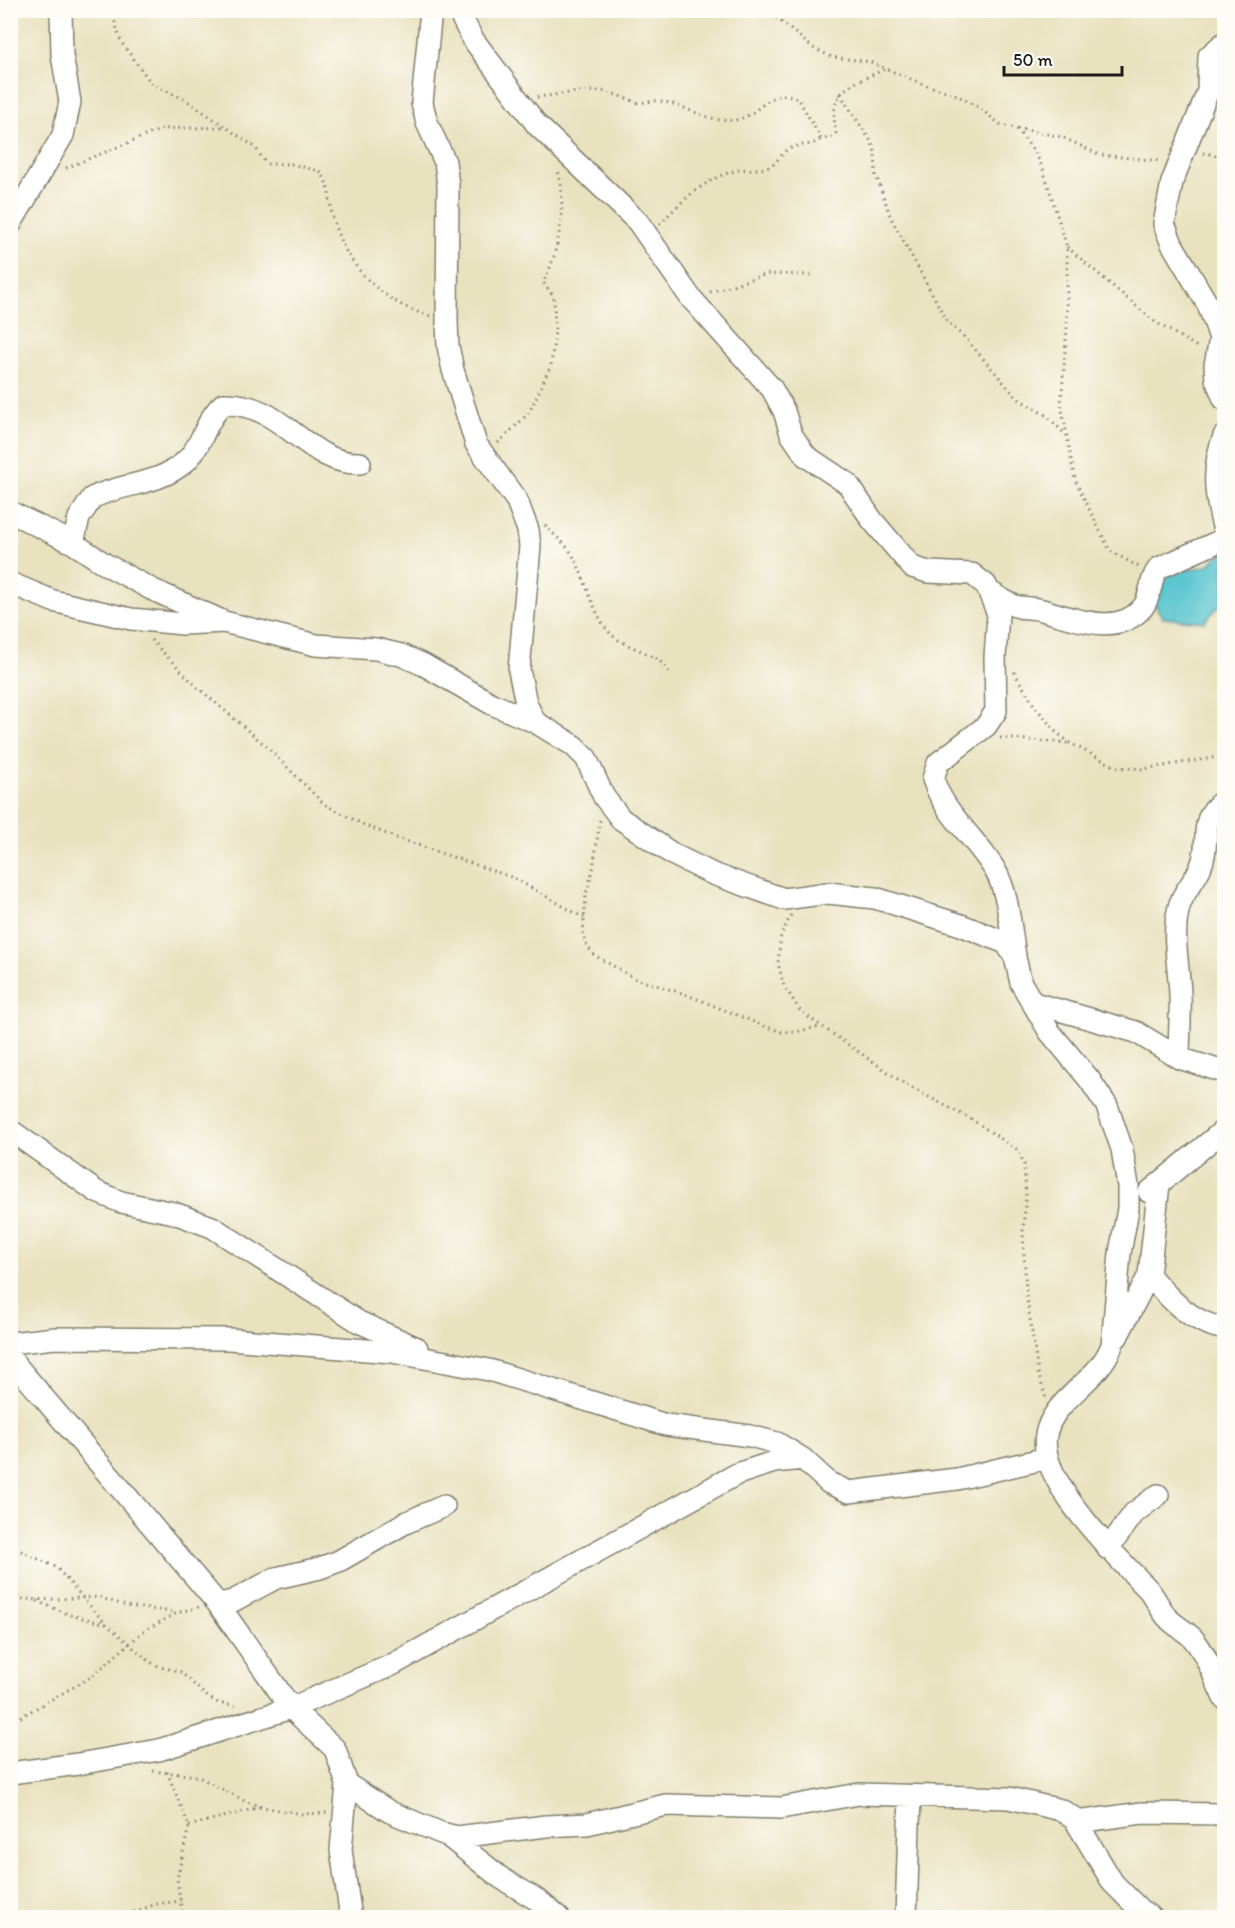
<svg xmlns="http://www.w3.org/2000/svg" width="1235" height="1928" viewBox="0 0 1235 1928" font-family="Itim,sans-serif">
<rect width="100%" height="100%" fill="#fdfcf7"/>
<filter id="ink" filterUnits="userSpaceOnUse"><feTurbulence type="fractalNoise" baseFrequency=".0167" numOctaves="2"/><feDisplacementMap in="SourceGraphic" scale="12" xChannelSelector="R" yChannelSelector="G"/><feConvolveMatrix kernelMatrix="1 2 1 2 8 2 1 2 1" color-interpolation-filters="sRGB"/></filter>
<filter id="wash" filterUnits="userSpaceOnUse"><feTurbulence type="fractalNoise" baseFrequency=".008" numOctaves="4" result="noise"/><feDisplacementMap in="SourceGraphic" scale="24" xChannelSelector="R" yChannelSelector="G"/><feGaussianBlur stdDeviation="1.35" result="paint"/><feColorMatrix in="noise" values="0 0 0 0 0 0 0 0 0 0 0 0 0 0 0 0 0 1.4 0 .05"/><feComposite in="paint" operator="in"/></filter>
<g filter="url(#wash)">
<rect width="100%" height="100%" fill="#e9e2bf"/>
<path fill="#58c5cf" stroke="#3a7076" stroke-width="1.5" d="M 1224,551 L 1224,593 L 1221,604 L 1204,622 L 1163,618 L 1150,597 L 1161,575 L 1207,566 Z"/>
</g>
<g filter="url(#ink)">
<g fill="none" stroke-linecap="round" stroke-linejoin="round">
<g stroke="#827f6e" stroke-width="24">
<path id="minor" d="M 431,10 L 422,103 L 427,123 L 445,162 L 448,185 L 447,321 L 448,346 L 453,370 L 476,444 L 517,501 L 528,530 L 530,546 L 519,670 L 526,703 L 535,722
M 458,10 L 472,38 L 537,125 L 638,222 L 690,297 L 772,389 L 784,411 L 791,434 L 806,456 L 848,484 L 872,520 L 912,567 L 928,572 L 972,574 L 986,585 L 998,614 L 995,657 L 996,711 L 986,726 L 938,763 L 933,779 C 944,814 976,838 995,870 C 1009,894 1010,928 1015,955
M 1224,43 L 1209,56 L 1208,91 L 1172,182 L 1164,224 L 1172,244 L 1208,305 L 1217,329 L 1220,339 L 1215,365 L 1216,379 L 1224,399
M 10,225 L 63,135 L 70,102 L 62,55 L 61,10
M 1224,436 C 1211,469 1215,497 1224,530
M 10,512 L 73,543 L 105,564 L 151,589 L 220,620
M 73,543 L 79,518 L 92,498 C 122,482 157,487 186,461 C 203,445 205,420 223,404 C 283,401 306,465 360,463
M 10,583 L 53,601 L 131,619 L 183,624 L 224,622 L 316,645 L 376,649 L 401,655 L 424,665 L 492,704 L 535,722 L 573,745 L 586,758 L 604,797 L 621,819 L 674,855 L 713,874 L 784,899 L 828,893 L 875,898 L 961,925 L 1006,943 L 1015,957 L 1021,983 L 1049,1031 L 1089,1079 L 1107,1106 L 1122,1149 L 1128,1186 L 1128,1209 L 1120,1253 L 1112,1345 C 1099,1382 1052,1399 1046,1435 C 1037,1480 1117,1557 1146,1587 C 1155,1596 1159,1608 1167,1617 C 1175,1627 1188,1631 1195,1641 C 1208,1657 1215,1680 1224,1698
M 990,592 C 999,597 1009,605 1019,607 C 1026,608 1034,608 1042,610 C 1072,618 1118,638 1143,607 C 1152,596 1149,579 1159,568 L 1224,539
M 1034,1003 L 1136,1032 L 1179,1058 L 1224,1072
M 1179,1058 C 1179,1037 1181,1015 1180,994 C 1179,967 1172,938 1178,911 C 1181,893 1195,882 1201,866 C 1212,840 1196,820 1224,800
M 10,1130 L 97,1192 L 121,1202 L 174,1213 L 212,1227 L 359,1322 L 417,1348
M 1149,1192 L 1224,1130
M 1149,1275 C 1170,1300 1191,1322 1224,1329
M 1117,1337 L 1149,1275 L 1159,1184
M 10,1343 L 55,1338 L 229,1339 L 392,1352 L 489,1370 L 666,1425 L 750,1436 L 777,1443 L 803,1459 L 829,1483 L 849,1492 L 957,1479 L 1047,1458
M 10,1358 L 218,1604 L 291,1708 L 335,1749 L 347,1784 L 341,1850 L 351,1918
M 1108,1549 L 1134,1513 L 1158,1495
M 218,1604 L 233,1601 L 276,1578 L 320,1568 L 339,1561 L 405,1523 L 444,1506
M 10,1773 L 78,1764 L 159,1750 L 291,1708 L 392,1665 L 737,1474 L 774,1462 L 803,1459
M 347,1784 L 390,1812 L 441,1833 L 457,1837 L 546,1826 L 587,1824 L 666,1805 L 781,1808 L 859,1794 L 1009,1798 L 1061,1810 L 1074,1818 L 1113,1883 L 1140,1910 L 1152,1918
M 1077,1822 L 1142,1813 L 1224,1814
M 448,1836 L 501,1878 L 539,1901 L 559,1918
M 906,1918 L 910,1796"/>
</g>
<path stroke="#827f6e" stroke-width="3" stroke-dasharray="1.5 4.5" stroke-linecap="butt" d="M 111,10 L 121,42 L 152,84 L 186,100 L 255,147 L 266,164 L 291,164 L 320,171 C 331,186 329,202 333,219 C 345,266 385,305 431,316
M 767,10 L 813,48 L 832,57 L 870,62 L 925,85 L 953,93 L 978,107 L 1001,125 L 1062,137 L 1100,155 L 1162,161
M 840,94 L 872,143 L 875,152 L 876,175 L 891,218 L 947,321 L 968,341 L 1017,398 L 1047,416 L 1063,432
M 537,97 C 557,95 577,91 597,91 C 613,91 622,98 636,102 C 644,104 652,100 659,101 C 686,104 706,123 734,120 C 759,118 772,82 799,100 L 821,139 L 831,138 L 836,133 C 828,88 849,86 885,69
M 1017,129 L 1036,154 L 1043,169 L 1067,247 L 1067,328 L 1061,404 L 1075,480 L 1110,551 L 1139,567
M 1203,153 L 1212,154 L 1224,161
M 66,168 L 162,129 L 222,127
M 660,224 C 681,201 708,176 739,170 C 749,168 761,171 771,166 C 779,161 782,151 791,148 C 802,143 812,147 821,139
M 1067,247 L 1155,322 L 1199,348
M 710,292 L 767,274 L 812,275
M 498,443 L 529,413 L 551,365 L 555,331 L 554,297 L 543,282 C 559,256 567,201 558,171
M 545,525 C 554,536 566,543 573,556 C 586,578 594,619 612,635 C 628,650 660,652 669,673
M 151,640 L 196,686 L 266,746 L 324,804 L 364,825 L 397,838 L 514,878 L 584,918
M 1014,672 L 1034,705 L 1056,732 L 1070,743 L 1116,767 L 1144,769 L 1224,756
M 1000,738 L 1068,743
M 600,820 L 593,869 L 586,894 L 583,934 L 587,946 L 594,955 L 636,979 L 685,994 L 764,1026 L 782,1032 L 795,1032 L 818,1027
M 791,915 L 781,935 L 778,963 L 784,986 L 801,1012 L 908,1086 L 971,1119 L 1018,1150 L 1024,1164 L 1026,1196 L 1023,1231 L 1026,1292 L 1038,1373 L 1046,1398
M 10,1546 L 56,1567 L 106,1624 L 150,1662 L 160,1667 L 181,1672 L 205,1695 L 218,1703 L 235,1706
M 10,1598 L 37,1600 L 98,1597 L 127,1606 L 174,1612
M 37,1601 L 70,1615 L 106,1624
M 10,1723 L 91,1677 L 145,1630 L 177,1613 L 199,1607
M 153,1771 L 197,1776 L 247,1802 L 262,1807 L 303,1814 L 327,1813
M 167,1772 L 189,1826 L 177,1879 L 183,1918
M 189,1826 L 260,1807
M 117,1918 L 156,1904 L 181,1901"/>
<use href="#minor" stroke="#fff" stroke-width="21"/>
</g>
</g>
<rect width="1235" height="1928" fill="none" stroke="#fdfcf7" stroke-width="36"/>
<path d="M1004 66v9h118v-9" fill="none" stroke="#1c1c1c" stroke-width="3"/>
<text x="1013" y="66" font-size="18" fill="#1c1c1c" stroke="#fdfcf7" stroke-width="4.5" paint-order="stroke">50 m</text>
</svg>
